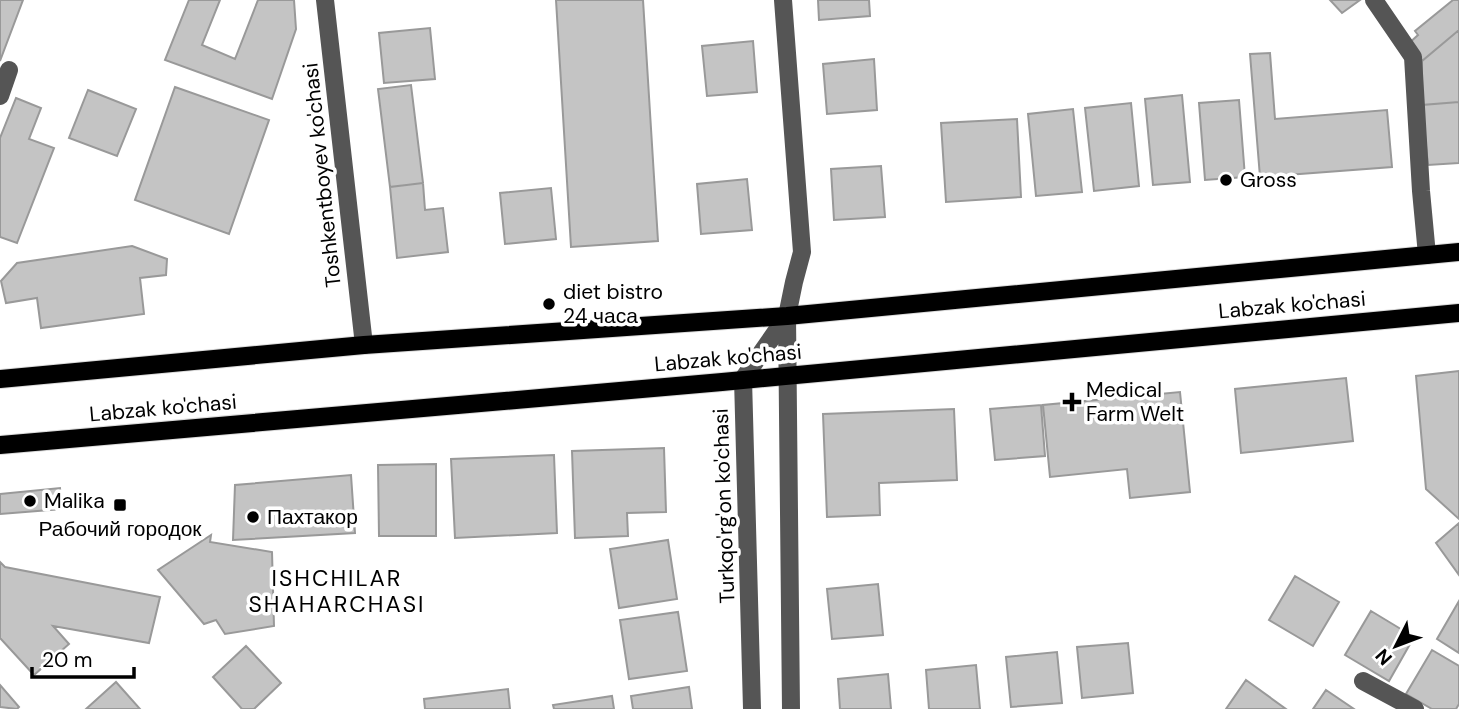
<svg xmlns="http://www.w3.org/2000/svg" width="1459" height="709" viewBox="0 0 1459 709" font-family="'DM Sans',sans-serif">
<rect width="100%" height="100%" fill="#fff"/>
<path fill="#c4c4c4" stroke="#999" stroke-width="2" d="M 0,0 L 23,0 L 0,61 Z
M 189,0 L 220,0 L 202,45 L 235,59 L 258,0 L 294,0 L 296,29 L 272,99 L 165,60 Z
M 556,0 L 643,0 L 658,241 L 571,247 Z
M 818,0 L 869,0 L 870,16 L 819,20 Z
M 1330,0 L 1360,0 L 1342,13 Z
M 1453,0 L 1459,0 L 1459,30 L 1422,61 L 1408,44 L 1418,35 L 1415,31 Z
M 430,28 L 435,79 L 384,83 L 379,33 Z
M 1459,30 L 1459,102 L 1422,105 L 1422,61 Z
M 753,41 L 757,92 L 707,96 L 702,46 Z
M 1270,53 L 1275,119 L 1387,110 L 1392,167 L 1260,177 L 1250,54 Z
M 874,59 L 877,110 L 827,114 L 823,64 Z
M 411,85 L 423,183 L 390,187 L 378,89 Z
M 175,87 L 269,120 L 229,234 L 135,200 Z
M 88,90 L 136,109 L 117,156 L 69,138 Z
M 1182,95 L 1190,182 L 1153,185 L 1145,99 Z
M 16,98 L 41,108 L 29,139 L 54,148 L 17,243 L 0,237 L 0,138 Z
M 1239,100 L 1245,177 L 1205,180 L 1199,103 Z
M 1459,102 L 1459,163 L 1428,165 L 1422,105 Z
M 1131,103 L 1139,186 L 1094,191 L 1085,108 Z
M 1073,109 L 1082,192 L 1036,196 L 1028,114 Z
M 1017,119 L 1021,197 L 946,202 L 941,123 Z
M 881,166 L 885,217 L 834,220 L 831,169 Z
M 747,179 L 752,230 L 701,234 L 697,184 Z
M 423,183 L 425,210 L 443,208 L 448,252 L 397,258 L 390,187 Z
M 551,188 L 556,239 L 505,244 L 500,193 Z
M 132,246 L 167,259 L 166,275 L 140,278 L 144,314 L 41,328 L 37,298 L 6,303 L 1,281 L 17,263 Z
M 1459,371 L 1459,519 L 1426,489 L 1416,376 Z
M 1346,378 L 1353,441 L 1241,453 L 1235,389 Z
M 1180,392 L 1190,492 L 1130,498 L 1127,469 L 1050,477 L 1043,405 Z
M 1041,405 L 1045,456 L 995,460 L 990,409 Z
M 954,409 L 957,480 L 879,483 L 880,515 L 827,517 L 823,414 Z
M 664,448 L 666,512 L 627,513 L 628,536 L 575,538 L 572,451 Z
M 554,455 L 557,533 L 455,538 L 451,459 Z
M 436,464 L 436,536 L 379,536 L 378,465 Z
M 351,475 L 355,533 L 233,540 L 235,485 Z
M 60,488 L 62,509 L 0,514 L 0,494 Z
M 1459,523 L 1459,575 L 1436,543 Z
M 211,535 L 210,542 L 272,552 L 274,626 L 225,634 L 216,620 L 204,624 L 158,570 Z
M 668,540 L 677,599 L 619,608 L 610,549 Z
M 0,562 L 5,567 L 160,597 L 149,643 L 53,626 L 69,644 L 34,675 L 0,638 Z
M 1295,576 L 1339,602 L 1313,646 L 1269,620 Z
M 878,584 L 883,635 L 832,639 L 827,589 Z
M 1459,601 L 1459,653 L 1437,639 Z
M 1371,611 L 1414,637 L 1389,681 L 1345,655 Z
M 678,612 L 687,671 L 629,679 L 620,620 Z
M 1128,643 L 1133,693 L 1082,698 L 1077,647 Z
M 246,646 L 281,683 L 254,709 L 242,709 L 213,677 Z
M 1432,650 L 1459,666 L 1459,704 L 1456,709 L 1432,709 L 1406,694 Z
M 1057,652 L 1062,703 L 1011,707 L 1006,657 Z
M 976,665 L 980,709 L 929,709 L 926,670 Z
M 888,674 L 891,709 L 840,709 L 838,679 Z
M 1246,680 L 1286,709 L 1226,709 Z
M 116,682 L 140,709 L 86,709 Z
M 0,685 L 19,707 L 17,709 L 0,707 Z
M 689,687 L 692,709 L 633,709 L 631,696 Z
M 508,689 L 510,709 L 425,709 L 424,699 Z
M 1326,690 L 1354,709 L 1313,709 Z
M 612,696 L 614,709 L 554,709 L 553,705 Z"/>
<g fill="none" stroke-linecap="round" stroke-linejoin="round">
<g stroke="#dbdbdb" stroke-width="20">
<path id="major" d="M 0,379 L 364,345 L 787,316 L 1459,252
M 0,445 L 722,382 L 1459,313"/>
</g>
<path stroke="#555" stroke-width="18" d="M 325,0 L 364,345
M 783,0 L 802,252 L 794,282 L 787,316 L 791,709
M 1374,0 L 1413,57 L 1421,191 L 1427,255
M 0,96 L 9,70
M 1363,681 L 1415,709
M 752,709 L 743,379 L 787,316"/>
<use href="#major" stroke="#000" stroke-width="18"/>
</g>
<g fill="#000" stroke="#fff" stroke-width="2.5">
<circle cx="1226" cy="180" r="7"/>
<circle cx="549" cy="304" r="7"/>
<path d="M1068.5 391.5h7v7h7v7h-7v7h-7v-7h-7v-7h7z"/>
<circle cx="30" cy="501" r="7"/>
<rect x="113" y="498" width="14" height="14" rx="3.5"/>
<circle cx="253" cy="517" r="7"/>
</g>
<g text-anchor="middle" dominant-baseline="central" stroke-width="7" stroke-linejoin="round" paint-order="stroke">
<g font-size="21" fill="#000" stroke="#fff">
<text transform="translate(322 175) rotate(-96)">Toshkentboyev ko'chasi</text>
<text transform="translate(1292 305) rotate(-5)">Labzak ko'chasi</text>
<text transform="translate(728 358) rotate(-5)">Labzak ko'chasi</text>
<text transform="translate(163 408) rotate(-5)">Labzak ko'chasi</text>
<text transform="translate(724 506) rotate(-92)">Turkqo'rg'on ko'chasi</text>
</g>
<g font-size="21" fill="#000" stroke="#fff" text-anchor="start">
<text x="1240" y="180">Gross</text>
<text x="563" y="292">diet bistro<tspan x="563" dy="24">24 часа</tspan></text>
<text x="1086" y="390">Medical<tspan x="1086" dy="24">Farm Welt</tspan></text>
<text x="44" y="501">Malika</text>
<text x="267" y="517">Пахтакор</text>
<text x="120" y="529" text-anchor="middle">Рабочий городок</text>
</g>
<g font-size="23" letter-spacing="2" fill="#000" stroke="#fff">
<text x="337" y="578">ISHCHILAR<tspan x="337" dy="26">SHAHARCHASI</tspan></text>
</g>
</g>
<g transform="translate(1396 646) rotate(228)" stroke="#ffffff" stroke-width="5" paint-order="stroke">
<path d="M0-5L12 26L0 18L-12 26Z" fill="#000000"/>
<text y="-10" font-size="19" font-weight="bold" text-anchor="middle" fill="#000000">N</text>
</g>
<path d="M32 667v10h102v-10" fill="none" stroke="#000000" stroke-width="3.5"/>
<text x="42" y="667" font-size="21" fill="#000000" stroke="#ffffff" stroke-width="5" paint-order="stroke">20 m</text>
</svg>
